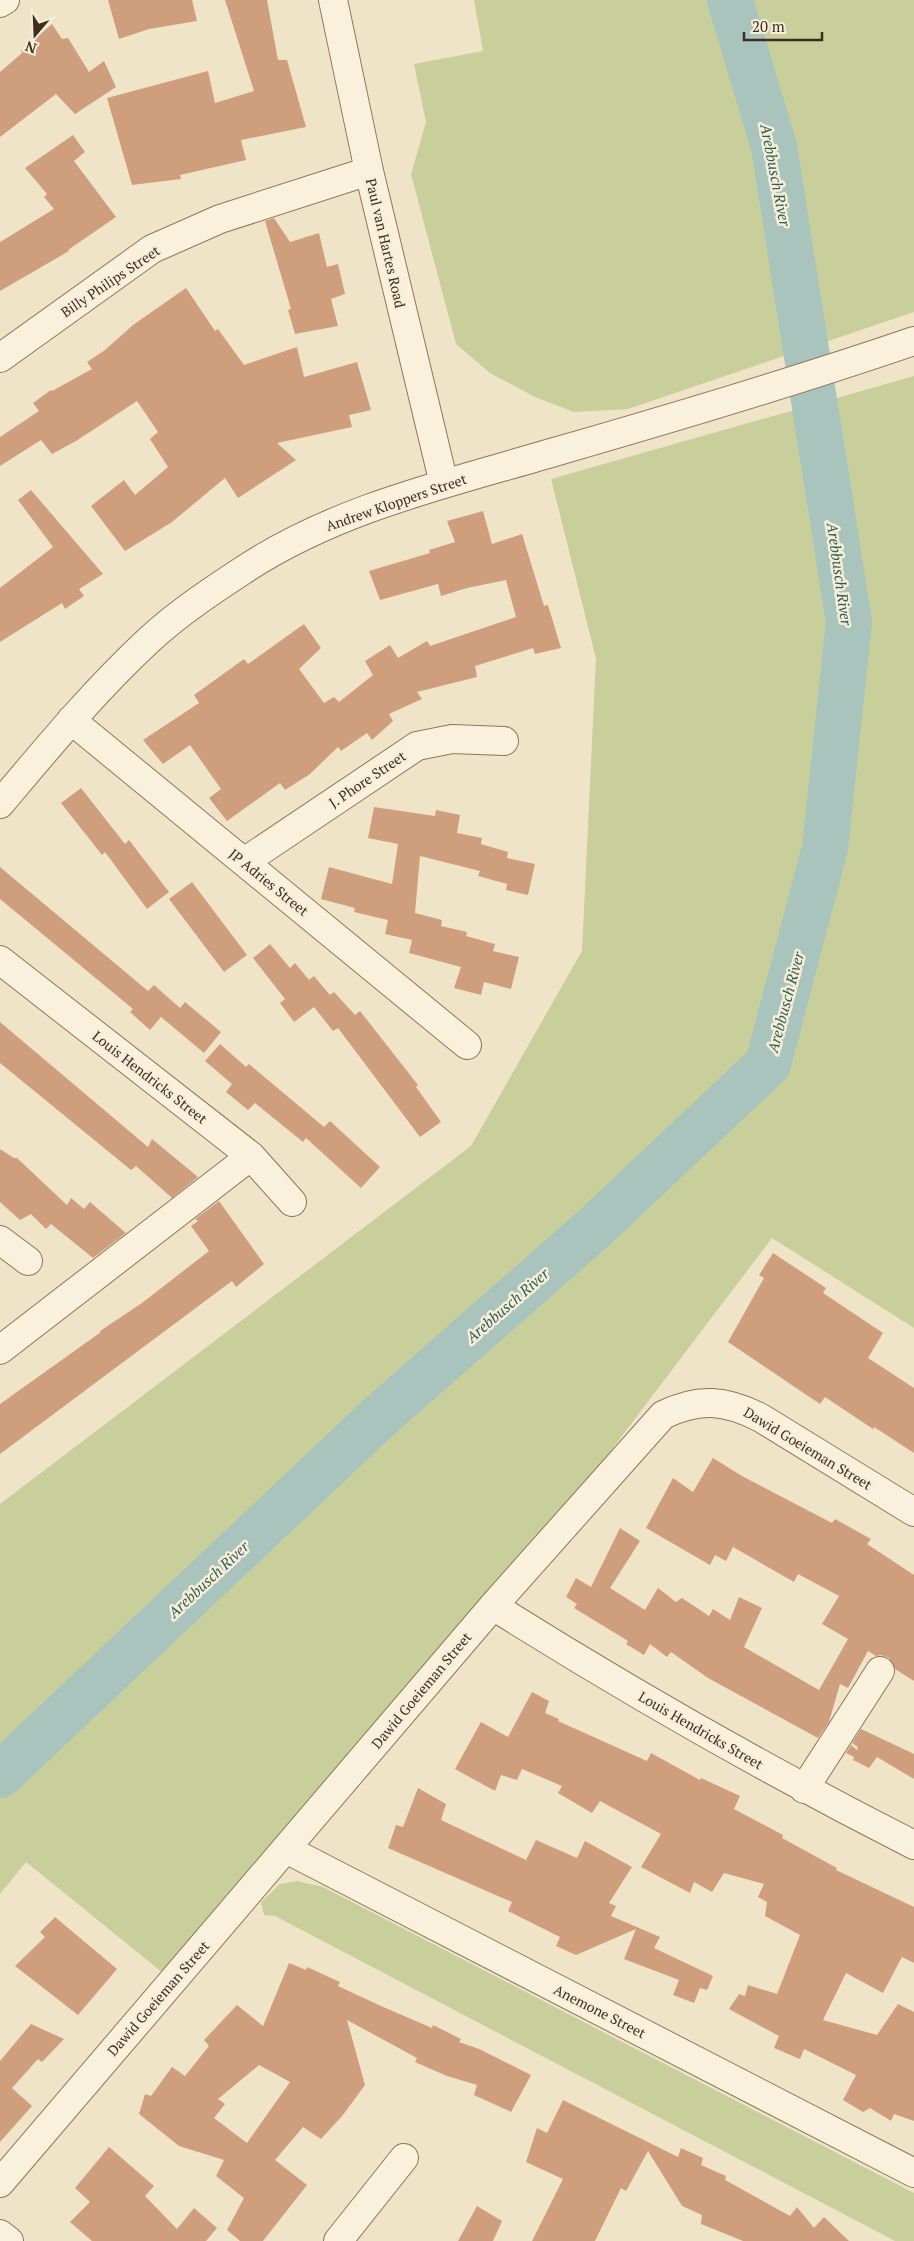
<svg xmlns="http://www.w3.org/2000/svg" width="914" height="2241" viewBox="0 0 914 2241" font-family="'PT Serif',serif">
<rect width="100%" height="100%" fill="#f0e4c8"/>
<path fill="#c9cf9b" d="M 474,0 L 914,0 L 914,312 L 628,409 L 574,412 L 535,397 L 490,373 L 456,344 L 411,174 L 426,122 L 414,64 L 483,51 Z
M 914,376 L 914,1328 L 772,1238 L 493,1606 L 173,1981 L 26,1862 L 0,1894 L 0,1504 L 471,1146 L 582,951 L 596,659 L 551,479 Z
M 297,1881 L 323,1887 L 914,2193 L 914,2241 L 895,2241 L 275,1916 L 264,1915 L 261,1902 L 280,1884 Z"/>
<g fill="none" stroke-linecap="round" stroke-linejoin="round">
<path stroke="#a9c4bc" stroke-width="46" d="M 0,1775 L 379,1417 L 593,1229 L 768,1064 L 825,848 L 849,622 L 774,147 L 730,0"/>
</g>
<path fill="#cf9f7d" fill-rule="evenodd" d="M 108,0 L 192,0 L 197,21 L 149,29 L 119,39 Z
M 225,0 L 267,0 L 278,60 L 287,60 L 306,127 L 241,140 L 246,160 L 180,175 L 181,179 L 132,185 L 107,98 L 208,71 L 215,103 L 254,91 Z
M 52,24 L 62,39 L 68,38 L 89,72 L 104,61 L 116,87 L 75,114 L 56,94 L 0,137 L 0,72 L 22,53 L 21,51 Z
M 73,135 L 85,152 L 74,161 L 116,217 L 68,250 L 69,251 L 0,291 L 0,242 L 54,209 L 44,197 L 47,194 L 25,168 Z
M 274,218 L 290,242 L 319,233 L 327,267 L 338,264 L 345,294 L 331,299 L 338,326 L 295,334 L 288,310 L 291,309 L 265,221 Z
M 186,288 L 215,331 L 218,329 L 244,365 L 297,347 L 304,377 L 357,362 L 371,410 L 349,415 L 352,427 L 277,443 L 296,460 L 238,498 L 225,478 L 172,522 L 125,551 L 91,506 L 124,480 L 135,495 L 168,467 L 150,439 L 158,432 L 137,401 L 76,441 L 52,454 L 41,440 L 0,466 L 0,437 L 39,411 L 33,403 L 51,390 L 52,391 L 92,369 L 87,362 L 105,350 L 133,325 Z
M 31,490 L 103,574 L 79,589 L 84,596 L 65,609 L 62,603 L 0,642 L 0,588 L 53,547 L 18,500 Z
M 483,511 L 492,544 L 522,534 L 544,606 L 548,605 L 561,648 L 535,654 L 533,648 L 475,666 L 477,677 L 417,692 L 422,699 L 389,714 L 393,721 L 372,740 L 367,733 L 341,751 L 338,747 L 310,774 L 285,790 L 280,783 L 227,821 L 209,798 L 221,789 L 190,745 L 163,764 L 143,740 L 199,703 L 194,695 L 244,659 L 248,664 L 304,624 L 321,648 L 299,669 L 324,703 L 334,697 L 339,702 L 373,675 L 365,661 L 390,645 L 398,658 L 427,641 L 430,646 L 516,617 L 506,580 L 467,588 L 441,596 L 438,584 L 380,600 L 369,571 L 430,553 L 429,550 L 455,542 L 447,521 Z
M 81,788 L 125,844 L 129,840 L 169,892 L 147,909 L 105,852 L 102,855 L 61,803 Z
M 374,807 L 435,816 L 436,810 L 460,815 L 457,833 L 482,838 L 481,844 L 508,852 L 507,858 L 535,864 L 528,895 L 506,890 L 507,884 L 478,876 L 480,871 L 420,856 L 415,913 L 442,920 L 441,926 L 467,932 L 466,936 L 495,944 L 493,951 L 519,957 L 511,989 L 484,982 L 481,995 L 454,988 L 461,967 L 409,953 L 412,940 L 385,934 L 388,920 L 354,912 L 355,908 L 321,899 L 329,867 L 392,884 L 398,844 L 368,838 Z
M 0,867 L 148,991 L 154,985 L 180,1008 L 185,1002 L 221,1032 L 204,1053 L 161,1017 L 150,1030 L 130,1012 L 133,1009 L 0,899 Z
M 192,882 L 247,955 L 224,972 L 169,899 Z
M 270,944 L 290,968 L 295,963 L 309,980 L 314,976 L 330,995 L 334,992 L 355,1015 L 360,1011 L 418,1085 L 416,1087 L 441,1122 L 420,1137 L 338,1028 L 333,1031 L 314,1007 L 294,1022 L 280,1003 L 285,999 L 253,958 Z
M 0,1022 L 148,1147 L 152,1139 L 198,1177 L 172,1198 L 136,1166 L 131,1170 L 0,1063 Z
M 220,1044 L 246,1067 L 249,1064 L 324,1127 L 330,1121 L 380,1167 L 361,1188 L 306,1138 L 303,1142 L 255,1103 L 248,1110 L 226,1092 L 232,1084 L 205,1061 Z
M 0,1149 L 14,1158 L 17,1158 L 67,1205 L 71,1198 L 84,1209 L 90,1202 L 126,1233 L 93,1258 L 51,1224 L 46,1229 L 31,1214 L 20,1220 L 0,1202 Z
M 219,1201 L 264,1264 L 236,1287 L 232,1281 L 0,1454 L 0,1404 L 101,1332 L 100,1331 L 142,1303 L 209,1251 L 191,1226 L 198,1221 L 195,1219 Z
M 773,1253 L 826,1288 L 823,1293 L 883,1333 L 868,1358 L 914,1388 L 914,1453 L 874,1427 L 873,1429 L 825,1397 L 820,1404 L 728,1342 L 764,1278 L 759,1275 Z
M 713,1458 L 742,1476 L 832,1523 L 835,1519 L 871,1539 L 867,1544 L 914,1575 L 914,1681 L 895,1669 L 889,1658 L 881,1655 L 876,1656 L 868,1651 L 848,1688 L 840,1684 L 829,1722 L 818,1738 L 708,1678 L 671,1652 L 667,1657 L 650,1644 L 644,1655 L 626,1644 L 628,1641 L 574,1608 L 577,1604 L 566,1597 L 576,1578 L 591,1587 L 620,1528 L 640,1541 L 610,1588 L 645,1610 L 658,1588 L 676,1602 L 682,1598 L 709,1616 L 713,1609 L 730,1620 L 739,1597 L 762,1608 L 744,1647 L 819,1690 L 848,1639 L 822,1624 L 839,1596 L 798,1574 L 794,1582 L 733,1547 L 726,1561 L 715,1555 L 710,1565 L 646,1528 L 673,1478 L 693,1492 Z
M 532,1692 L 549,1701 L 545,1713 L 559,1719 L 558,1721 L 647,1761 L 651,1753 L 700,1780 L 701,1778 L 740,1796 L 734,1809 L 783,1835 L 782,1838 L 837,1868 L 836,1870 L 914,1907 L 914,1963 L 902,1957 L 883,1993 L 846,1973 L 823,2020 L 877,2035 L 898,2004 L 914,2012 L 914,2121 L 894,2114 L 891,2121 L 870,2108 L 863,2112 L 843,2100 L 856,2075 L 804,2049 L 800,2059 L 774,2048 L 779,2036 L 729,2009 L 739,1994 L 745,1996 L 748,1985 L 777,1994 L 800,1935 L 765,1916 L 767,1902 L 758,1897 L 764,1884 L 724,1873 L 712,1892 L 694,1882 L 690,1893 L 641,1867 L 661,1834 L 600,1801 L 592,1813 L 558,1793 L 562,1786 L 522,1769 L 517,1780 L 501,1775 L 495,1791 L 455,1769 L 481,1722 L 508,1737 Z
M 861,1729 L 914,1754 L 914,1779 L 877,1757 L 869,1768 L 853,1760 L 854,1757 L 846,1753 L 851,1745 L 857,1750 L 858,1747 L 852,1743 Z
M 418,1788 L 446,1804 L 441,1820 L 526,1860 L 536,1840 L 577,1858 L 585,1841 L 632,1867 L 609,1903 L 616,1906 L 611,1916 L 660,1937 L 654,1948 L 713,1976 L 707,1990 L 700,1988 L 694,2003 L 673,1995 L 679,1980 L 624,1959 L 636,1929 L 576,1955 L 556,1946 L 560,1937 L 508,1911 L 512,1902 L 388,1848 L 396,1825 L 403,1827 Z
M 55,1917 L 117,1969 L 78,2015 L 15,1966 L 45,1937 L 40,1932 Z
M 289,1963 L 306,1970 L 307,1967 L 340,1982 L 338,1986 L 381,2006 L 432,2028 L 433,2025 L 461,2039 L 459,2042 L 479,2049 L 531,2075 L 511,2112 L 474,2095 L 477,2085 L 447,2076 L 415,2062 L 417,2058 L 347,2020 L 365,2085 L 343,2115 L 321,2139 L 303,2127 L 275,2160 L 307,2185 L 263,2241 L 240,2241 L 227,2230 L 244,2198 L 216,2176 L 224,2160 L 179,2146 L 139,2114 L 145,2094 L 151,2096 L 172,2067 L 185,2076 L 209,2046 L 204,2040 L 237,2005 L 263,2026 ZM 259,2065 L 290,2082 L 247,2143 L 214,2118 L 225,2104 L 218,2099 Z
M 31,2024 L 64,2039 L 42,2062 L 38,2059 L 12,2088 L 32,2106 L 0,2142 L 0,2061 Z
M 563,2100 L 678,2157 L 681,2148 L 703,2158 L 701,2165 L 726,2176 L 725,2180 L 790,2216 L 797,2207 L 814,2228 L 824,2217 L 849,2241 L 743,2241 L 701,2224 L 702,2215 L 682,2206 L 648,2151 L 626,2191 L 621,2188 L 595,2241 L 532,2241 L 563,2179 L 526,2162 L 537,2128 L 547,2133 Z
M 109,2147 L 154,2186 L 145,2196 L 177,2229 L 194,2208 L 217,2228 L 206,2241 L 92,2241 L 70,2222 L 90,2202 L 75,2188 Z
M 477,2206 L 502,2221 L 493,2241 L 458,2241 Z"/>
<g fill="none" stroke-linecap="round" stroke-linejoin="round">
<g stroke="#8d765c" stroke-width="30">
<path id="minor" d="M 333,0 L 369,171 L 444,484
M 0,3 L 5,0
M 0,358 L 152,249 L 220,219 L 369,171
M 71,720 L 467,1045
M 0,804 C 48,747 95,690 149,640 C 177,614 210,592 242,571 C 335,509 446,484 551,453 C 673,418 794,382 914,341
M 244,862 L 417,746 L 452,739 L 504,741
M 0,960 L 251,1156 L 292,1202
M 0,1240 L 28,1261
M 0,1350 L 251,1156
M 493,1606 C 630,1692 770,1772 914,1845
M 804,1789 L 880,1671
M 286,1849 L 914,2173
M 0,2183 L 493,1606 L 663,1415 C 699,1397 726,1400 761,1418 L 914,1512
M 0,2234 L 9,2241
M 338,2241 L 404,2158"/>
</g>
<use href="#minor" stroke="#faf1dc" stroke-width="28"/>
</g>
<g text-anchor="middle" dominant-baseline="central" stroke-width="5" stroke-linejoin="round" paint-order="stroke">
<g font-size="14" fill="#3d2e20" stroke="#f7eed8">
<text transform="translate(386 243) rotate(77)">Paul van Hartes Road</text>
<text transform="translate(110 281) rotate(-34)">Billy Philips Street</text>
<text transform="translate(396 502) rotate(-19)">Andrew Kloppers Street</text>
<text transform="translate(367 779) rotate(-34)">J. Phore Street</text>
<text transform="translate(269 882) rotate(39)">JP Adries Street</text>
<text transform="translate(150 1077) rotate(38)">Louis Hendricks Street</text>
<text transform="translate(808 1448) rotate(31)">Dawid Goeieman Street</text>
<text transform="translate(421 1690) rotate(-50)">Dawid Goeieman Street</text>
<text transform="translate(701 1730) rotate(30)">Louis Hendricks Street</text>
<text transform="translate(158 1998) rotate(-49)">Dawid Goeieman Street</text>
<text transform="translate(600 2011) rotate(27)">Anemone Street</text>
</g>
<g font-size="15" font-style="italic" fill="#2f5d5a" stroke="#f7eed8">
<text transform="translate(776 175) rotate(79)">Arebbusch River</text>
<text transform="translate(840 574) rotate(82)">Arebbusch River</text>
<text transform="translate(785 1002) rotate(-75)">Arebbusch River</text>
<text transform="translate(507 1305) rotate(-41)">Arebbusch River</text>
<text transform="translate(208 1579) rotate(-43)">Arebbusch River</text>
</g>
</g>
<g transform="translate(35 35) rotate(199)" stroke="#f7eed8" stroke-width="4" paint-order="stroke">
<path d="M0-4L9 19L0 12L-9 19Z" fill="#3d2e20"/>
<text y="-8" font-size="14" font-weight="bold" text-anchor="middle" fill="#3d2e20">N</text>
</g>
<path d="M744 32v8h78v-8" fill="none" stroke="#3d2e20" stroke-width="2.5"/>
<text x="752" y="32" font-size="15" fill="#3d2e20" stroke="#f7eed8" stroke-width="4" paint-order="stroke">20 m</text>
</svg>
